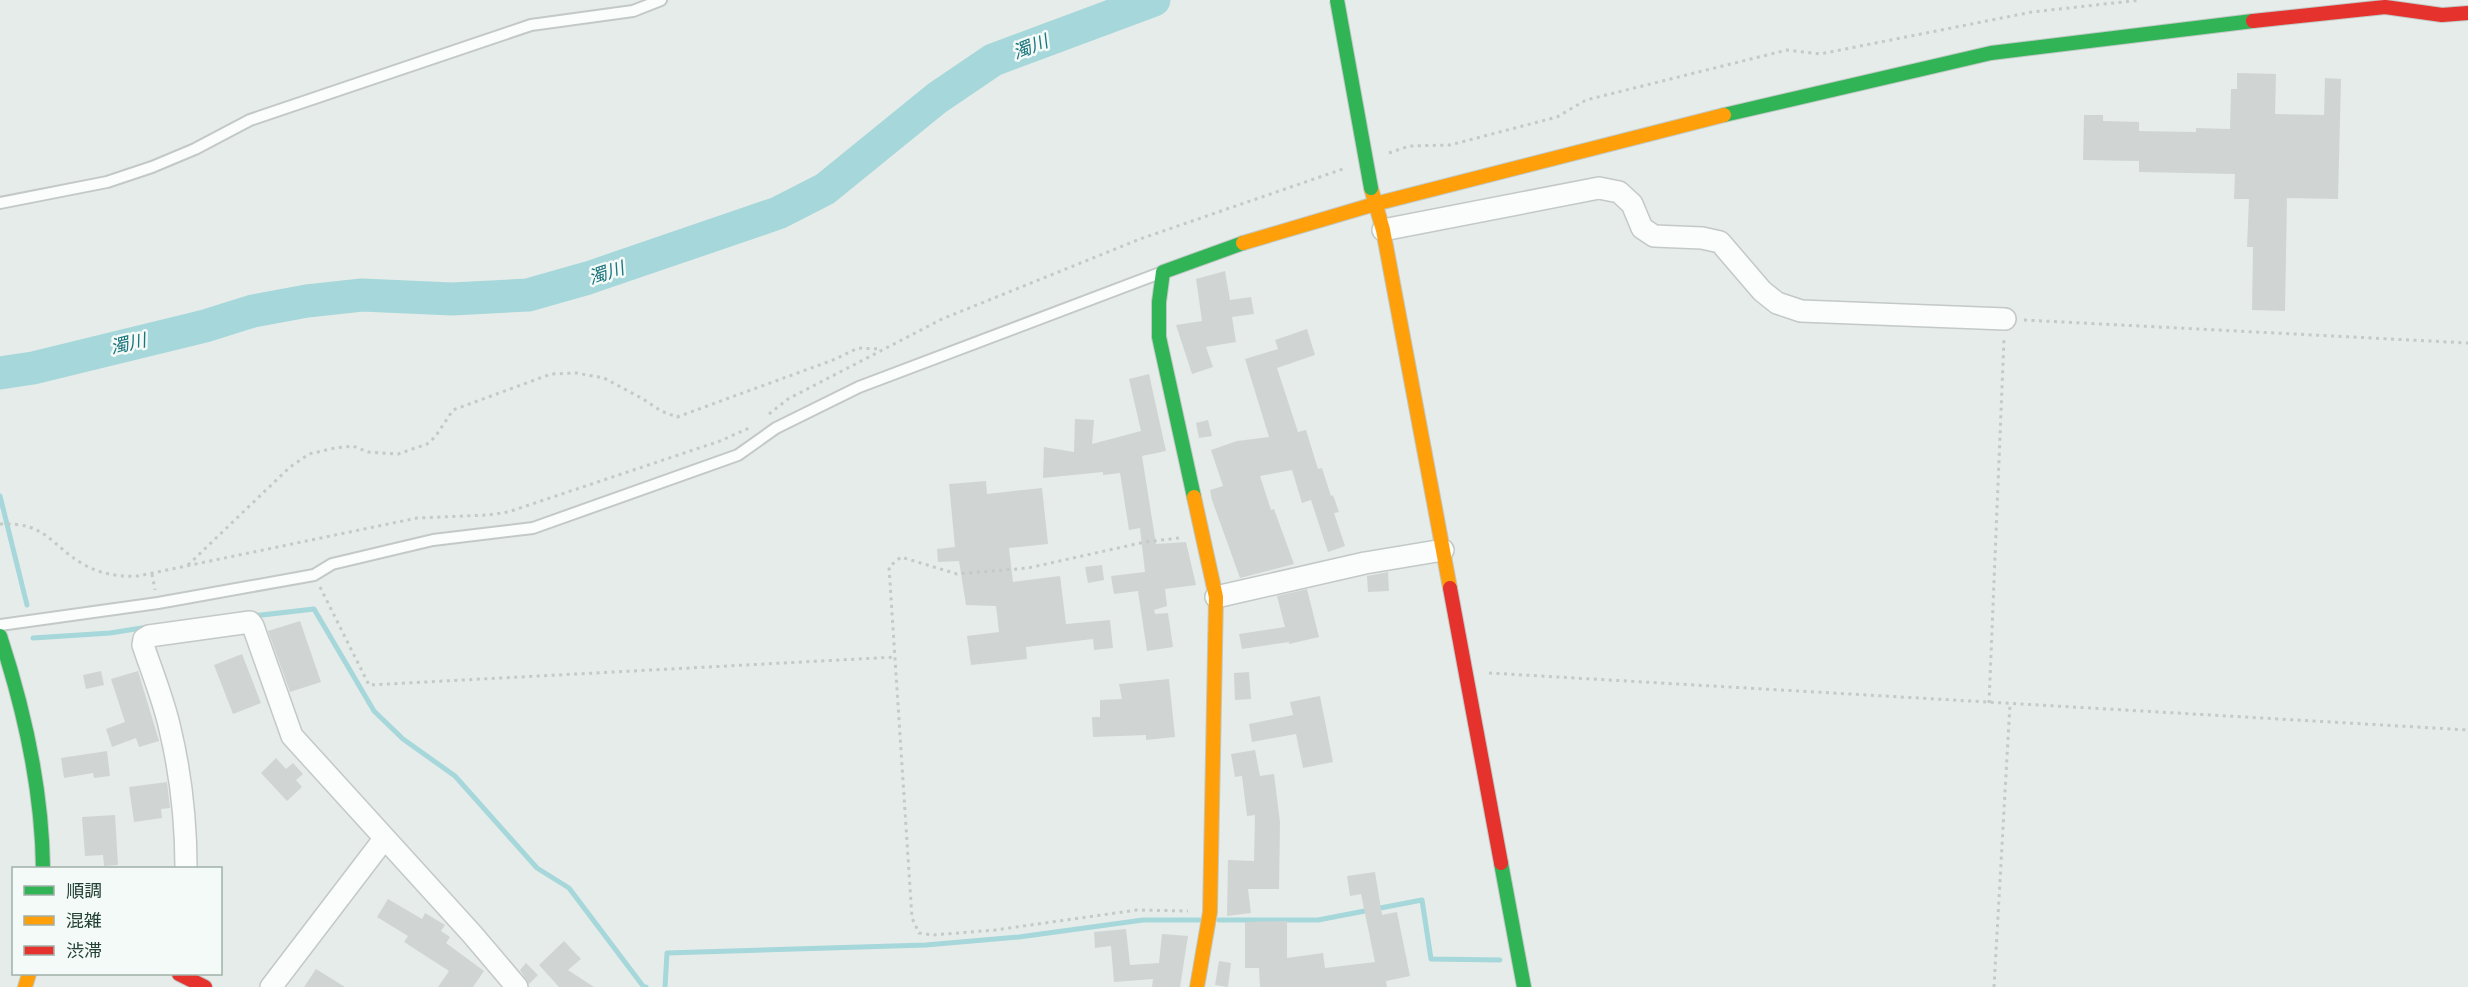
<svg xmlns="http://www.w3.org/2000/svg" width="2468" height="987" viewBox="0 0 2468 987" font-family="Manrope,'Noto Sans JP',sans-serif">
<rect width="100%" height="100%" fill="#e6ece9"/>
<g fill="none" stroke-linecap="round" stroke-linejoin="round">
<path stroke="#a6d7da" stroke-width="5" d="M 0,496 L 27,605
M 253,616 L 314,609 L 374,711 L 403,739 L 455,776 L 537,868 L 569,888 L 643,986 L 646,987
M 33,638 L 110,633 L 148,627
M 1219,920 L 1318,920 L 1422,900 L 1431,959 L 1500,960
M 665,987 L 667,953 L 926,945 L 1019,937 L 1143,920 L 1200,920"/>
<path stroke="#a6d7da" stroke-width="33" d="M 0,373 L 33,368 L 205,326 L 253,311 L 307,301 L 362,295 L 452,299 L 528,295 L 588,278 L 778,213 L 825,189 L 937,98 L 993,60 L 1154,0"/>
</g>
<path fill="#d0d5d3" d="M 2237,73 L 2276,74 L 2275,114 L 2324,115 L 2325,78 L 2341,79 L 2338,199 L 2287,198 L 2285,311 L 2252,310 L 2253,247 L 2247,247 L 2249,199 L 2234,199 L 2235,174 L 2139,172 L 2139,161 L 2083,160 L 2084,115 L 2103,115 L 2103,121 L 2139,122 L 2139,131 L 2196,132 L 2196,128 L 2230,129 L 2231,89 L 2237,89 Z
M 1225,271 L 1230,300 L 1251,297 L 1254,314 L 1232,317 L 1236,342 L 1206,347 L 1213,367 L 1192,374 L 1176,325 L 1202,321 L 1196,279 Z
M 1307,329 L 1315,355 L 1277,368 L 1298,432 L 1306,430 L 1318,469 L 1322,468 L 1331,496 L 1333,495 L 1339,512 L 1334,513 L 1345,546 L 1328,552 L 1311,500 L 1302,503 L 1292,470 L 1260,476 L 1271,510 L 1274,509 L 1294,564 L 1240,578 L 1212,500 L 1210,490 L 1223,486 L 1211,450 L 1237,441 L 1269,437 L 1245,359 L 1278,349 L 1275,340 Z
M 1149,374 L 1166,451 L 1142,456 L 1156,544 L 1186,542 L 1196,585 L 1165,589 L 1167,606 L 1154,610 L 1155,614 L 1168,613 L 1173,647 L 1147,651 L 1138,591 L 1114,594 L 1111,576 L 1145,572 L 1140,528 L 1129,530 L 1120,473 L 1103,475 L 1103,472 L 1043,478 L 1044,447 L 1074,452 L 1075,419 L 1094,420 L 1092,444 L 1141,431 L 1129,379 Z
M 1208,420 L 1212,436 L 1199,438 L 1196,423 Z
M 986,481 L 987,494 L 1042,488 L 1048,544 L 1009,548 L 1013,582 L 1060,576 L 1066,624 L 1110,620 L 1113,648 L 1094,650 L 1093,639 L 1026,647 L 1027,659 L 971,665 L 967,636 L 999,632 L 996,606 L 966,605 L 959,561 L 938,562 L 937,549 L 955,547 L 949,484 Z
M 1102,565 L 1104,580 L 1088,583 L 1085,567 Z
M 1388,572 L 1389,591 L 1368,592 L 1367,576 Z
M 1307,589 L 1319,637 L 1289,644 L 1289,642 L 1242,649 L 1239,634 L 1285,627 L 1277,596 Z
M 300,621 L 321,682 L 290,692 L 268,631 Z
M 242,654 L 261,703 L 233,714 L 214,665 Z
M 101,671 L 104,685 L 86,689 L 83,675 Z
M 138,671 L 159,741 L 139,747 L 136,738 L 112,747 L 106,729 L 125,722 L 111,679 Z
M 1249,672 L 1251,699 L 1235,700 L 1234,673 Z
M 1169,679 L 1175,737 L 1146,740 L 1146,735 L 1093,737 L 1092,717 L 1100,717 L 1100,700 L 1122,699 L 1119,684 Z
M 1320,696 L 1333,762 L 1303,768 L 1296,734 L 1252,742 L 1249,724 L 1293,715 L 1290,702 Z
M 1255,750 L 1260,776 L 1274,774 L 1280,822 L 1279,889 L 1248,889 L 1251,913 L 1227,916 L 1228,860 L 1254,861 L 1255,815 L 1247,816 L 1242,776 L 1235,777 L 1231,754 Z
M 107,751 L 110,776 L 94,778 L 93,773 L 64,778 L 61,758 Z
M 276,758 L 286,769 L 293,763 L 303,774 L 296,780 L 302,787 L 287,801 L 261,773 Z
M 167,782 L 170,808 L 161,809 L 162,818 L 134,822 L 129,787 Z
M 115,815 L 118,865 L 104,866 L 103,855 L 85,856 L 82,817 Z
M 1375,872 L 1382,915 L 1397,912 L 1410,976 L 1386,981 L 1387,987 L 1260,987 L 1259,968 L 1245,968 L 1245,922 L 1287,921 L 1287,958 L 1323,953 L 1325,968 L 1375,962 L 1361,894 L 1350,896 L 1347,876 Z
M 388,899 L 422,919 L 425,913 L 445,925 L 441,931 L 450,937 L 446,943 L 484,971 L 473,987 L 438,987 L 449,971 L 404,942 L 408,936 L 377,917 Z
M 1126,929 L 1130,965 L 1159,963 L 1162,934 L 1188,936 L 1180,987 L 1152,987 L 1153,979 L 1114,982 L 1111,946 L 1095,948 L 1094,932 Z
M 564,941 L 581,959 L 568,970 L 594,987 L 559,987 L 539,965 Z
M 1219,961 L 1231,963 L 1228,987 L 1215,985 Z
M 526,963 L 538,975 L 529,984 L 520,970 Z
M 316,969 L 345,987 L 304,987 Z"/>
<g fill="none" stroke-linecap="round" stroke-linejoin="round">
<g stroke="#c3c9c6" stroke-width="14">
<path id="lane" d="M 0,203 L 107,182 L 152,167 L 195,149 L 250,120 L 531,25 L 633,11 L 661,0
M 0,625 L 158,603 L 314,575 L 332,564 L 433,540 L 533,528 L 738,455 L 776,428 L 859,387 L 1160,273"/>
</g>
<g stroke="#c3c9c6" stroke-width="24">
<path id="street" d="M 1383,230 L 1599,188 L 1619,192 L 1632,204 L 1642,228 L 1654,236 L 1702,238 L 1720,242 L 1762,291 L 1777,303 L 1801,311 L 2005,319
M 1216,597 L 1365,563 L 1443,550
M 186,868 C 186,822 181,775 170,729 C 164,701 152,672 143,645 L 144,639 L 149,636 L 250,622 L 253,626 L 292,736 L 472,934 L 517,987
M 271,987 L 384,839"/>
</g>
<g stroke="#c1c9c6" stroke-width="16">
<path id="fast" d="M 1724,115 L 1991,53 L 2253,21
M 1194,497 L 1159,337 L 1159,302 L 1163,272 L 1243,243
M 0,636 C 25,712 42,788 43,868
M 1501,863 L 1524,987"/>
</g>
<g stroke="#c1c9c6" stroke-width="16">
<path id="slow" d="M 1371,188 L 1383,230 L 1450,588
M 1243,243 L 1375,204 L 1724,115
M 1194,497 L 1216,597 L 1210,912 L 1197,987
M 25,987 L 29,974"/>
</g>
<g stroke="#c1c9c6" stroke-width="16">
<path id="jam" d="M 2253,21 L 2385,7 L 2442,15 L 2468,13
M 1450,588 L 1501,863
M 179,974 L 205,987"/>
</g>
<path stroke="#c2cbc7" stroke-width="3" stroke-dasharray="3 4.5" stroke-linecap="butt" d="M 1389,153 L 1409,146 L 1450,145 L 1557,117 L 1586,100 L 1787,50 L 1820,54 L 2032,12 L 2141,0
M 2024,320 L 2468,343
M 769,414 L 788,399 L 942,319 L 1140,239 L 1343,169
M 0,524 C 47,522 50,545 83,564 C 100,574 119,577 138,576 L 417,518 L 488,515 L 508,512 L 720,441 L 749,428
M 1179,538 L 1145,542 L 1028,568 L 957,574 L 901,557 L 889,567 L 912,918 L 919,933 L 933,935 L 995,930 L 1137,910 L 1188,911
M 188,565 L 290,467 L 309,454 L 335,448 L 353,446 L 368,452 L 398,454 L 427,444 L 435,437 L 453,410 L 551,374 L 576,373 L 604,378 L 643,399 L 661,411 L 677,417 L 833,360 L 858,348 L 880,349
M 152,574 L 155,590
M 320,587 L 369,685 L 896,657
M 1489,673 L 2468,730
M 1989,703 L 2004,339
M 1994,987 L 2010,704"/>
<use href="#lane" stroke="#fbfcfc" stroke-width="10"/>
<use href="#street" stroke="#fbfcfc" stroke-width="21"/>
<use href="#fast" stroke="#30b455" stroke-width="14"/>
<use href="#slow" stroke="#ff9f0a" stroke-width="14"/>
<use href="#jam" stroke="#e5322d" stroke-width="14"/>
<g stroke="#c1c9c6" stroke-width="16" stroke-linecap="butt">
<path id="fast-bridge" d="M 1337,0 L 1371,188"/>
</g>
<use href="#fast-bridge" stroke="#30b455" stroke-width="14"/>
</g>
<g text-anchor="middle" dominant-baseline="central" stroke-width="5" stroke-linejoin="round" paint-order="stroke">
<g font-size="18" font-style="italic" fill="#1b757d" stroke="#f4faf7">
<text transform="translate(1030 46) rotate(-21)">濁川</text>
<text transform="translate(606 272) rotate(-18)">濁川</text>
<text transform="translate(128 343) rotate(-13)">濁川</text>
</g>
</g>
<rect x="12" y="867" width="210" height="108" fill="#f4faf7" stroke="#a0b0a9" stroke-width="1.5"/>
<rect x="24" y="886" width="30" height="9" fill="#30b455" stroke="#a0b0a9" stroke-width="1.5"/>
<text x="66" y="897" font-size="18" fill="#234035">順調</text>
<rect x="24" y="916" width="30" height="9" fill="#ff9f0a" stroke="#a0b0a9" stroke-width="1.5"/>
<text x="66" y="927" font-size="18" fill="#234035">混雑</text>
<rect x="24" y="946" width="30" height="9" fill="#e5322d" stroke="#a0b0a9" stroke-width="1.5"/>
<text x="66" y="957" font-size="18" fill="#234035">渋滞</text>
</svg>
